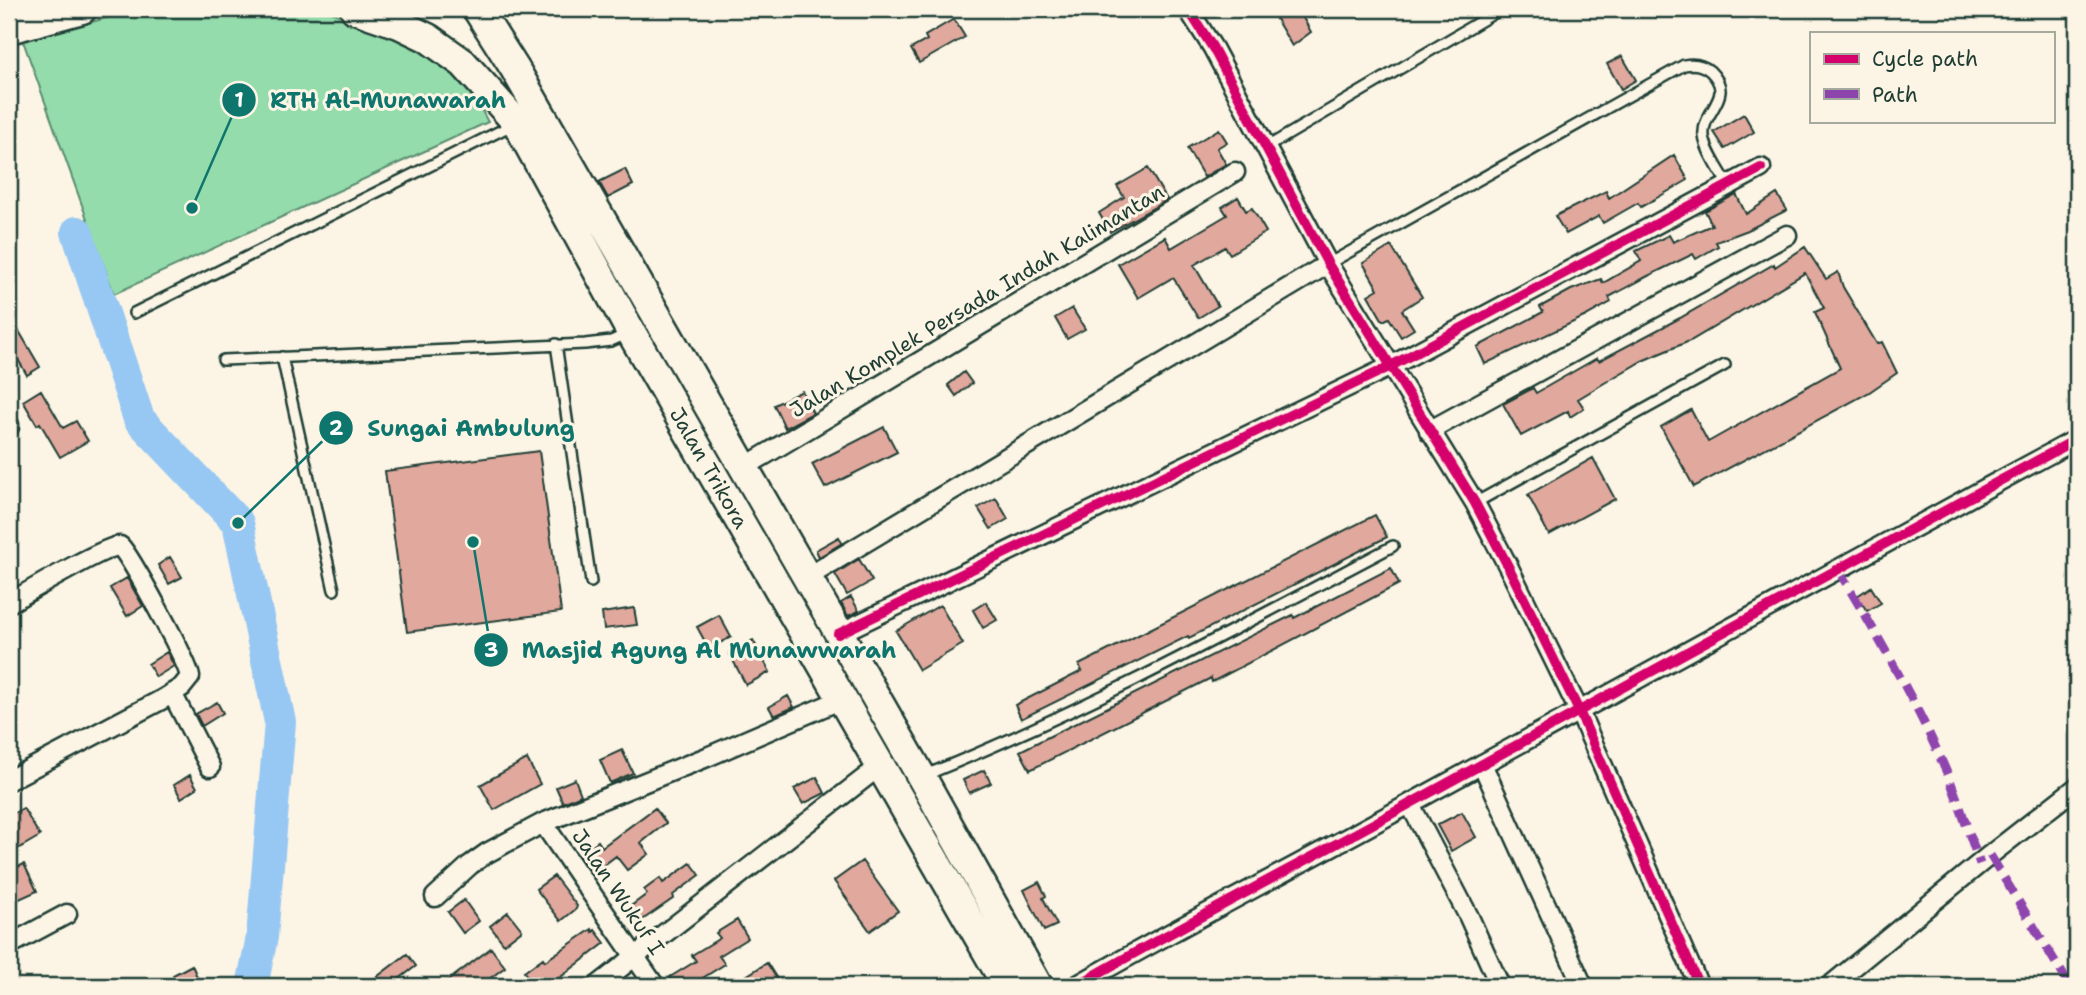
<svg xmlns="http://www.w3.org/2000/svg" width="2086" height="995" viewBox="0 0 2086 995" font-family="'Shantell Sans',sans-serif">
<rect width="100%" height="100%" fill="#fcf5e5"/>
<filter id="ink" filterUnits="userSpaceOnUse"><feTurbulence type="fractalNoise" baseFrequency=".0143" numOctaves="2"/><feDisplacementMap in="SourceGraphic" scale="14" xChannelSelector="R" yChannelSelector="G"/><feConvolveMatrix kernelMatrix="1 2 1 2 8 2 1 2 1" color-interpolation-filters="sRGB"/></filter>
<g filter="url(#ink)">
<path fill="#94dcac" stroke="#5a8c70" stroke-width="2" d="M 137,9 L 324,9 L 366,26 L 397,35 L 439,60 L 470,89 L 488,122 L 114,294 L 22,38 L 78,26 Z"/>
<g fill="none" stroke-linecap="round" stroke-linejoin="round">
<path stroke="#97c7f3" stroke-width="32" d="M 77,232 L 139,419 L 238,523 L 280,722 L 262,937 L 252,986"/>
</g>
<path fill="#e1a89d" stroke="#1f3d34" stroke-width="2" d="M 1270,9 L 1298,9 L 1311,32 L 1292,46 Z
M 954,19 L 965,37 L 919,63 L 911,49 L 927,40 L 925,36 Z
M 1622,56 L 1636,80 L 1621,89 L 1607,64 Z
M 1744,114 L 1754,132 L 1725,149 L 1714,132 Z
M 1219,129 L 1227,142 L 1217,148 L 1226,164 L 1204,177 L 1187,148 Z
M 1674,155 L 1688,180 L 1641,207 L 1638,203 L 1603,223 L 1599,216 L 1566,234 L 1555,216 L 1606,191 L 1609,198 Z
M 1148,168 L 1167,200 L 1110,232 L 1099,213 L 1124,197 L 1117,186 Z
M 625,169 L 633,185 L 608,198 L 599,182 Z
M 1736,194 L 1746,214 L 1777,194 L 1787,210 L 1748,230 L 1716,242 L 1718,246 L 1696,259 L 1693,254 L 1648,276 L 1609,297 L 1611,302 L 1586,316 L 1485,364 L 1477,347 L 1543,312 L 1540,307 L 1571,290 L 1601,279 L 1603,283 L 1641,261 L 1636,251 L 1669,235 L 1673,242 L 1712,225 L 1705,211 Z
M 1238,197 L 1246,211 L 1252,208 L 1266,232 L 1230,254 L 1225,247 L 1194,265 L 1218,306 L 1198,318 L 1174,279 L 1172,278 L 1138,298 L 1118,264 L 1165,237 L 1171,248 L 1227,215 L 1222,207 Z
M 1391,246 L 1422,297 L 1402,310 L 1414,329 L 1401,337 L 1389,318 L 1383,321 L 1368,295 L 1378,289 L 1363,263 Z
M 1805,247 L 1826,279 L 1838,272 L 1843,287 L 1877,344 L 1882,342 L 1897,373 L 1868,393 L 1694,487 L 1661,427 L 1691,410 L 1708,442 L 1840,368 L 1815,312 L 1824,308 L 1805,273 L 1692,340 L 1642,361 L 1616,376 L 1578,399 L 1584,408 L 1570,417 L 1568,411 L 1521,436 L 1503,404 L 1533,388 L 1536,393 L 1597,358 L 1599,361 L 1680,318 L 1774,264 L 1775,267 Z
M 1072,308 L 1085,329 L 1067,339 L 1055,318 Z
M 9,314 L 40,367 L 27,375 L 9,344 Z
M 964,372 L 972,383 L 956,396 L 948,385 Z
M 41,390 L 63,428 L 76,421 L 88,441 L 60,457 L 40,423 L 37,425 L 23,401 Z
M 802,391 L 813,413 L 785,428 L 774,405 Z
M 884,427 L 897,452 L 825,488 L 812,464 Z
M 539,451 L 561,612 L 407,632 L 385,471 Z
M 1593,458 L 1615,499 L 1549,535 L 1528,495 Z
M 996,498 L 1008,519 L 991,529 L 978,508 Z
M 1375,515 L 1387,537 L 1189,638 L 1188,636 L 1021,719 L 1015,705 L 1082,671 L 1079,665 Z
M 839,537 L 842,543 L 819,557 L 816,550 Z
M 170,557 L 182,577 L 169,584 L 158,565 Z
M 859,559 L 872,581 L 847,595 L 835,574 Z
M 1391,568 L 1399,584 L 1212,682 L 1211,678 L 1030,770 L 1020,751 L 1293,615 L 1294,618 Z
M 127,578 L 143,606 L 127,616 L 110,588 Z
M 1871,587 L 1881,603 L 1867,611 L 1857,596 Z
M 851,597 L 859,611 L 848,616 L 841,603 Z
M 986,602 L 997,620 L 983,628 L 973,610 Z
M 940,605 L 963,644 L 919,670 L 896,631 Z
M 634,608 L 637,625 L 604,629 L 602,613 Z
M 719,615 L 731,637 L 709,649 L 697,627 Z
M 753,640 L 770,672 L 746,685 L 729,653 Z
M 167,652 L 174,666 L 156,677 L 148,664 Z
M 788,696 L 794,707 L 774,716 L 769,707 Z
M 217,702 L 223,713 L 202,726 L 196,714 Z
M 622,750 L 633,773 L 610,783 L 600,760 Z
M 527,759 L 540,784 L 494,810 L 480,785 Z
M 984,770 L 991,783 L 969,793 L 963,780 Z
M 190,775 L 197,788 L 181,798 L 174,785 Z
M 817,777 L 825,793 L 803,804 L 794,789 Z
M 575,779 L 581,795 L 563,803 L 556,787 Z
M 23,808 L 40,836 L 9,854 L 9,816 Z
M 655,808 L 666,823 L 641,843 L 649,854 L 627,870 L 616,856 L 592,874 L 579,855 L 598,841 L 602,847 Z
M 1462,812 L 1476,837 L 1451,851 L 1437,825 Z
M 862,861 L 898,911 L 870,931 L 834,881 Z
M 691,863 L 700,875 L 673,895 L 674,898 L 638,923 L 627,909 L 647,894 L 644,890 L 660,878 L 663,883 Z
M 24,864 L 37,891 L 15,901 L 9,890 L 9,871 Z
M 554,876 L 577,906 L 576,909 L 561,921 L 536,889 Z
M 1039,882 L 1046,896 L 1043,898 L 1057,925 L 1044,931 L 1024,890 Z
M 464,900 L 479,921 L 463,933 L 448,912 Z
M 508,912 L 522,930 L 504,944 L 490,926 Z
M 737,920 L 748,938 L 719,956 L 725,964 L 698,981 L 702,986 L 675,986 L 670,977 L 696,961 L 692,955 L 720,938 L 716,933 Z
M 592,929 L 593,932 L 595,930 L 605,943 L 549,986 L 535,986 L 524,972 L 543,958 L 545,961 Z
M 491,948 L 505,967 L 480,986 L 441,986 Z
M 407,954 L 416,966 L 390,986 L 365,986 Z
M 767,963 L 777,979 L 765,986 L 730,986 Z
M 192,965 L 201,986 L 177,986 L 173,975 Z"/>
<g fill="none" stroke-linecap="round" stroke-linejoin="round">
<g stroke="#1f3d34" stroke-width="14">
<path id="lane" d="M 1267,147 L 1501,9
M 1328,264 L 1684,65 C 1694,63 1702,64 1710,71 C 1737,97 1701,111 1704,136 C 1706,152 1720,170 1728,185
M 134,313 L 512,125
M 556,344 L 591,582
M 282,357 L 334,590
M 223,360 L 585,344 L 611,341 L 629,333
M 1475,503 L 1725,365
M 923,776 C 1085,711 1239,627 1393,546"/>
</g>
<g stroke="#1f3d34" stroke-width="23">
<path id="street" d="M 1188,9 L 1213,48 L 1328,264 L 1475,503 L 1509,568 L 1579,711 L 1699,986
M 9,425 L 9,427
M 1429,431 L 1787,235
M 743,468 L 1235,172
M 806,578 L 1328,264
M 9,603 C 28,592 105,546 120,546 C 131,557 188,662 190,677 L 182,687 L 163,699 L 9,780
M 838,634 L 1389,367 L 1761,168
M 172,693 L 210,767
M 1482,764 L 1583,986
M 1410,804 L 1469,917 L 1500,986
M 543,823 L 655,986
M 435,897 L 470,865 L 487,853 L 543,823 L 707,757 L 842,699
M 9,945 L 67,914
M 597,986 L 880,766
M 1076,986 C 1187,922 1301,864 1413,802 C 1634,681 1855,559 2077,439
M 1830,986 L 1990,855 L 2077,787"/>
</g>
<g stroke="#1f3d34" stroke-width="33">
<path id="primary" d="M 355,9 L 399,24 L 428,38 L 463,63 L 517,123 L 631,332 L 1007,986
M 477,9 L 515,69 L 921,776 L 1038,986
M 9,29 L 82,9"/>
</g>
<use href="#lane" stroke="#fcf5e5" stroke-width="9"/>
<use href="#street" stroke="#fcf5e5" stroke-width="18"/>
<use href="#primary" stroke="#fcf5e5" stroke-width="28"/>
<path stroke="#8e44ad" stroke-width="9" stroke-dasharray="18 9" stroke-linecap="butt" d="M 1837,568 C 1877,635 1916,701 1947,773 C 1959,802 1969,834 1980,864
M 1990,855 L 2070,986"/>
<g stroke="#fcf5e5" stroke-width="15">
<path id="cycleway" d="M 1188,9 L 1213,48 L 1328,264 L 1475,503 L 1509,568 L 1579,711 L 1699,986
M 838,634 L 1389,367 L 1761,168
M 1076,986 C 1187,922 1301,864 1413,802 C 1634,681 1855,559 2077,439"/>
</g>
<use href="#cycleway" stroke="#d6006c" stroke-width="10"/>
</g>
</g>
<g text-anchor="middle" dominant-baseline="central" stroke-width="6" stroke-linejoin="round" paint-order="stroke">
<g font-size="21" fill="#1f3d34" stroke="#fcf5e5">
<text transform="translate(977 301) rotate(-31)">Jalan Komplek Persada Indah Kalimantan</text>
<text transform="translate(709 468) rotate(60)">Jalan Trikora</text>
<text transform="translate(618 892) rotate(56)">Jalan Wukuf I</text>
</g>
</g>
<path fill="none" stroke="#0f766e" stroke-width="2.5" d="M192 208L239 100M238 523L336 428M473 542L491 650"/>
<g fill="#0f766e" stroke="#fcf5e5" stroke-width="2.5">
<circle cx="192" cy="208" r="7"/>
<circle cx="238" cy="523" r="7"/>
<circle cx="473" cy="542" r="7"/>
<circle cx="239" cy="100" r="18"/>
<circle cx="336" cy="428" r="18"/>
<circle cx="491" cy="650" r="18"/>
</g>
<g font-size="21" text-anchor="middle" font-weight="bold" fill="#fff">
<text x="239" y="107">1</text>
<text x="336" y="435">2</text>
<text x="491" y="657">3</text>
</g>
<g font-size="23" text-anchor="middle" font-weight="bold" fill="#0f766e" stroke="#fcf5e5" stroke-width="6" stroke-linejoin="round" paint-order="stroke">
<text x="388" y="108">RTH Al-Munawarah</text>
<text x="471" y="436">Sungai Ambulung</text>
<text x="709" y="658">Masjid Agung Al Munawwarah</text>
</g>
<rect width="2086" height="995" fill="none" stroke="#fcf5e5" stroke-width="35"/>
<rect x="18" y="18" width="2051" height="960" fill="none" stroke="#1f3d34" stroke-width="2.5" filter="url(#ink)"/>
<rect x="1810" y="32" width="245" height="91" fill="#fcf5e5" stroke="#a4ab9e" stroke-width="2"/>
<rect x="1824" y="54" width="35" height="10" fill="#d6006c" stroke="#a4ab9e" stroke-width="2"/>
<text x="1872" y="66" font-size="21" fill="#1f3d34">Cycle path</text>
<rect x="1824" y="89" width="35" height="10" fill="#8e44ad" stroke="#a4ab9e" stroke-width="2"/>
<text x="1872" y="102" font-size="21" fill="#1f3d34">Path</text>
</svg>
